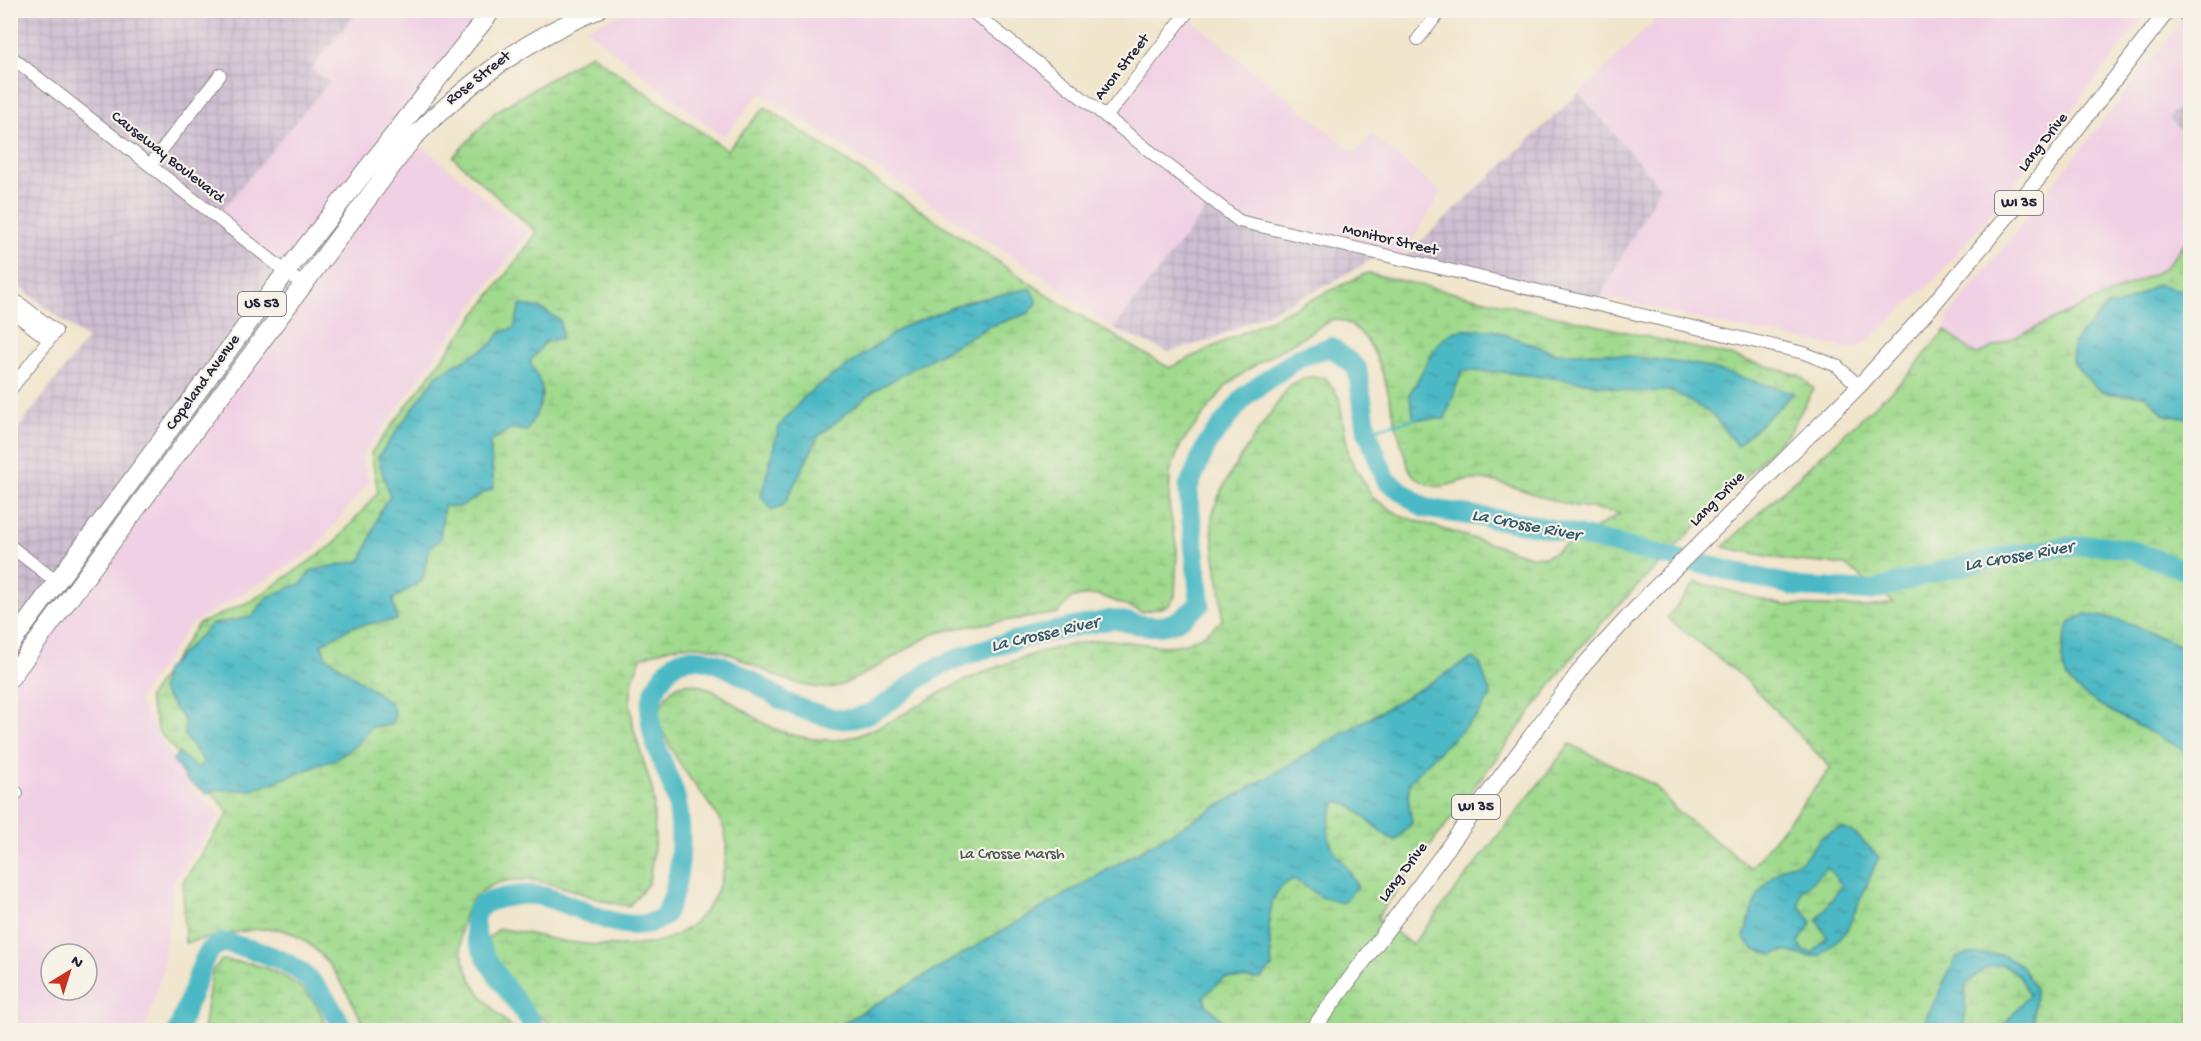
<svg xmlns="http://www.w3.org/2000/svg" width="2201" height="1041" viewBox="0 0 2201 1041" font-family="'Gochi Hand',sans-serif">
<defs>
<pattern id="industrial-grid" width="8" height="8" patternUnits="userSpaceOnUse" patternTransform="scale(1.5)"><rect width="8" height="8" fill="#cebed1"/><path d="M0 4h8M4 0v8" fill="none" stroke="#b1a3b4"/></pattern>
<pattern id="wetland-marsh" width="20" height="14" patternUnits="userSpaceOnUse" patternTransform="scale(1.5)"><rect width="20" height="14" fill="#a0da8d"/><path d="M1 5h8M5 5V1M11 12h8M15 12V8" fill="none" stroke="#8abb7b"/></pattern>
<pattern id="water-ripples" width="26" height="14" patternUnits="userSpaceOnUse" patternTransform="scale(1.5)"><rect width="26" height="14" fill="#4cb9c5"/><path d="M2 4q2-2 4 0t4 0M15 11q2-2 4 0t4 0" fill="none" stroke="#3f96a1"/></pattern>
</defs>
<rect width="100%" height="100%" fill="#f7f3e8"/>
<filter id="ink" filterUnits="userSpaceOnUse"><feTurbulence type="fractalNoise" baseFrequency=".0167" numOctaves="2"/><feDisplacementMap in="SourceGraphic" scale="12" xChannelSelector="R" yChannelSelector="G"/><feConvolveMatrix kernelMatrix="1 2 1 2 8 2 1 2 1" color-interpolation-filters="sRGB"/></filter>
<filter id="wash" filterUnits="userSpaceOnUse"><feTurbulence type="fractalNoise" baseFrequency=".008" numOctaves="4" result="noise"/><feDisplacementMap in="SourceGraphic" scale="24" xChannelSelector="R" yChannelSelector="G"/><feGaussianBlur stdDeviation="1.35" result="paint"/><feColorMatrix in="noise" values="0 0 0 0 0 0 0 0 0 0 0 0 0 0 0 0 0 1.4 0 .05"/><feComposite in="paint" operator="in"/></filter>
<g filter="url(#wash)">
<rect width="100%" height="100%" fill="#f1e5cc"/>
<path fill="#f0d0e4" fill-rule="evenodd" d="M 358,11 L 492,11 L 397,126 L 527,233 L 361,458 L 370,480 L 313,551 L 190,625 L 138,701 L 189,786 L 221,816 L 174,882 L 163,969 L 146,1027 L 143,1030 L 11,1030 L 10,669 L 216,217 L 329,82 L 311,69 ZM 51,954 L 87,954 L 87,990 L 51,990 Z
M 632,11 L 970,11 L 1106,117 L 1185,15 L 1355,153 L 1372,135 L 1441,193 L 1401,260 L 1248,224 L 1212,203 L 1113,329 L 1051,282 L 761,93 L 723,137 L 584,28 Z
M 1664,11 L 2149,11 L 2000,202 L 1936,278 L 1871,338 L 1854,349 L 1732,327 L 1601,296 L 1660,187 L 1580,93 Z
M 2190,11 L 2190,91 L 2168,119 L 2190,137 L 2190,236 L 2164,269 L 1976,355 L 1945,330 L 1948,317 Z"/>
<path fill="url(#industrial-grid)" d="M 11,11 L 358,11 L 311,69 L 329,82 L 216,217 L 303,285 L 11,669 L 10,439 L 87,339 L 11,280 Z
M 2190,91 L 2190,137 L 2168,119 Z
M 1579,93 L 1660,187 L 1596,305 L 1401,260 Z
M 1212,202 L 1230,216 L 1380,255 L 1327,285 L 1211,340 L 1168,352 L 1113,329 Z"/>
<path fill="url(#wetland-marsh)" stroke="#617e64" stroke-width="1.5" d="M 591,54 L 727,150 L 765,107 L 1066,307 L 1169,368 L 1367,273 L 1723,354 L 1799,375 L 1814,389 L 1789,432 L 1606,618 L 1572,657 L 1377,917 L 1412,945 L 1570,744 L 1654,785 L 1677,811 L 1751,868 L 1831,768 L 1743,677 L 1667,618 L 1696,582 L 1783,605 L 1867,607 L 1894,603 L 1845,565 L 1787,560 L 1723,547 L 1910,373 L 1945,330 L 1976,355 L 2164,269 L 2190,236 L 2190,1030 L 558,1030 L 525,1005 L 486,948 L 488,938 L 499,929 C 521,930 541,938 562,941 C 616,949 683,955 713,899 C 723,881 729,853 725,833 C 722,817 690,780 680,764 C 671,750 664,735 657,719 C 675,645 733,707 767,725 C 786,735 806,739 828,740 C 866,741 911,708 944,691 C 972,676 1006,663 1037,653 C 1054,648 1091,639 1108,640 C 1158,643 1180,659 1222,620 C 1223,585 1211,554 1212,519 C 1213,489 1273,411 1291,384 L 1308,377 L 1326,378 L 1339,398 L 1349,456 L 1373,498 L 1401,516 L 1530,556 L 1546,557 L 1620,514 C 1604,509 1584,508 1567,504 C 1536,498 1500,477 1470,480 C 1445,483 1439,495 1414,476 C 1409,472 1407,462 1405,456 C 1389,415 1386,325 1333,319 L 1252,367 L 1226,386 L 1181,444 L 1170,472 L 1169,506 L 1177,550 L 1175,597 L 1168,606 L 1142,612 L 1099,595 L 1072,597 L 1058,613 C 1018,620 976,623 937,633 C 923,637 889,661 873,669 C 860,676 838,690 822,688 C 750,682 722,619 641,658 L 633,679 L 630,702 L 634,730 L 653,792 L 655,839 L 649,883 L 629,906 C 594,902 563,882 527,880 C 471,877 448,921 467,970 C 477,995 496,1013 515,1030 L 366,1030 C 349,994 327,946 286,931 C 265,923 209,938 185,943 L 183,882 L 229,812 L 159,732 L 148,698 L 198,624 L 253,600 L 333,545 L 378,492 L 371,453 L 537,233 L 453,157 L 495,112 Z
M 222,960 C 267,962 316,983 327,1030 L 203,1030 L 212,971 Z"/>
<path fill="url(#water-ripples)" stroke="#376e80" stroke-width="1.5" fill-rule="evenodd" d="M 2157,284 L 2190,292 L 2190,419 L 2165,415 L 2145,395 C 2099,394 2102,397 2072,361 L 2074,342 L 2107,306 L 2123,304 Z
M 1031,288 L 1037,303 L 1029,313 L 988,327 L 875,390 L 818,437 L 784,505 L 772,510 L 761,496 L 779,426 L 807,394 L 903,327 L 966,302 Z
M 520,305 L 538,307 L 560,320 L 562,338 L 545,342 L 530,362 C 549,394 544,399 527,431 L 510,429 L 490,442 L 494,487 L 460,507 L 444,506 L 440,539 L 429,549 L 422,581 L 393,599 L 397,620 L 354,626 L 321,644 L 326,656 L 391,703 L 395,715 L 391,725 L 371,727 L 358,744 L 338,758 L 254,790 L 216,790 L 207,794 L 187,780 L 173,760 L 178,753 L 198,768 L 204,762 L 184,735 L 185,721 L 161,690 L 165,670 L 212,624 L 252,617 L 267,597 L 302,583 L 312,570 L 360,561 C 374,541 373,515 390,497 L 378,457 L 437,375 L 491,345 L 501,332 L 514,328 Z
M 1493,330 L 1556,353 L 1605,353 L 1699,365 L 1794,393 L 1737,446 L 1713,415 L 1673,391 L 1631,392 L 1592,383 L 1502,372 L 1462,371 L 1445,419 L 1414,419 L 1409,394 C 1424,375 1431,340 1456,331 C 1466,328 1483,330 1493,330 Z
M 2086,614 L 2124,621 L 2190,650 L 2190,754 C 2167,738 2073,698 2066,676 C 2059,657 2063,640 2070,622 Z
M 1473,658 L 1480,664 L 1491,696 L 1477,716 L 1432,758 L 1410,782 L 1408,797 L 1412,823 L 1395,841 C 1373,830 1362,809 1339,801 C 1333,806 1332,811 1330,818 C 1321,851 1350,861 1357,887 L 1343,903 L 1321,897 L 1294,879 C 1260,893 1270,938 1272,967 L 1261,979 L 1224,978 L 1204,996 L 1206,1004 L 1232,1030 L 831,1030 Z
M 1841,828 L 1854,833 L 1879,857 L 1846,932 L 1821,955 L 1810,957 L 1784,951 L 1773,955 L 1754,949 L 1744,938 C 1751,910 1757,887 1781,869 C 1787,864 1796,865 1802,860 C 1822,844 1811,838 1841,828 ZM 1827,867 L 1842,885 L 1817,920 L 1827,937 L 1813,953 L 1803,951 L 1799,942 L 1812,922 L 1799,905 L 1801,892 Z
M 1967,954 L 2003,955 L 2022,967 L 2035,989 L 2033,1030 L 2000,1030 L 2029,995 L 2018,974 L 2002,964 L 1986,968 L 1966,984 L 1964,1030 L 1930,1030 L 1925,1021 L 1956,958 Z"/>
<g fill="none" stroke-linecap="round" stroke-linejoin="round">
<path stroke="#4cb9c5" stroke-width="3" d="M 1367,431 L 1414,419 L 1416,416"/>
<path stroke="#4cb9c5" stroke-width="20" d="M 178,1030 L 204,960 L 210,950 L 221,943 C 232,943 242,947 253,950 C 302,964 320,985 344,1030
M 536,1030 C 522,1004 436,915 494,900 C 508,896 521,894 535,895 C 575,900 623,942 663,917 C 683,888 685,822 673,789 C 658,747 632,708 670,668 C 698,638 758,687 784,701 C 799,709 824,717 840,719 C 875,722 904,687 931,671 C 947,662 963,656 981,650 C 1022,638 1066,628 1109,620 C 1116,619 1124,622 1131,623 C 1164,630 1175,626 1200,604 L 1188,488 L 1207,444 L 1246,395 L 1298,358 L 1331,347 L 1357,368 L 1367,431 L 1386,480 L 1424,508 L 1533,525 L 1799,587 L 1871,591 L 1940,571 L 2009,556 L 2062,547 L 2100,545 L 2132,550 L 2190,572"/>
</g>
</g>
<g filter="url(#ink)">
<g fill="none" stroke-linecap="round" stroke-linejoin="round">
<g stroke="#8a8484" stroke-width="14">
<path id="minor" d="M 970,10 L 1239,221 L 1804,353 L 1837,366 L 1859,386
M 2179,10 L 2190,19
M 1418,39 L 1441,10
M 10,56 L 303,285
M 1106,117 L 1189,10
M 150,165 L 220,75
M 10,296 L 56,331 L 10,390
M 10,310 L 49,340
M 10,546 L 57,582
M 10,788 L 17,793"/>
</g>
<g stroke="#8a8484" stroke-width="17">
<path id="major" d="M 1312,1030 L 1584,665 L 1651,592 L 1859,386 L 1931,307 L 2030,189 L 2168,10"/>
</g>
<g stroke="#8a8484" stroke-width="20">
<path id="highway" d="M 10,645 L 286,272 L 492,10
M 10,678 L 412,139 C 467,83 525,40 597,10"/>
</g>
<use href="#minor" stroke="#fff" stroke-width="12"/>
<use href="#major" stroke="#fff" stroke-width="15"/>
<use href="#highway" stroke="#fff" stroke-width="18"/>
</g>
</g>
<g text-anchor="middle" dominant-baseline="central" stroke-width="4.5" stroke-linejoin="round" paint-order="stroke">
<g fill="#f7f3e8" stroke="#62616f" stroke-width="1.5">
<rect x="1995" y="191" width="48" height="24" rx="4.5"/>
<rect x="238" y="292" width="48" height="24" rx="4.5"/>
<rect x="1452" y="795" width="48" height="24" rx="4.5"/>
</g>
<g font-size="15" font-weight="bold" fill="#22223b">
<text x="2019" y="203">WI 35</text>
<text x="262" y="304">US 53</text>
<text x="1476" y="807">WI 35</text>
</g>
<g font-size="16" fill="#22223b" stroke="#f7f3e8">
<text transform="translate(1123 68) rotate(-52)">Avon Street</text>
<text transform="translate(479 79) rotate(-38)">Rose Street</text>
<text transform="translate(2044 143) rotate(-52)">Lang Drive</text>
<text transform="translate(167 158) rotate(38)">Causeway Boulevard</text>
<text transform="translate(1390 241) rotate(13)">Monitor Street</text>
<text transform="translate(204 383) rotate(-54)">Copeland Avenue</text>
<text transform="translate(1718 500) rotate(-45)">Lang Drive</text>
<text transform="translate(1404 873) rotate(-53)">Lang Drive</text>
</g>
<g font-size="16" fill="#485954" stroke="#f7f3e8">
<text x="1012" y="855">La Crosse Marsh</text>
</g>
<g font-size="18" font-style="italic" fill="#31576b" stroke="#f7f3e8">
<text transform="translate(1526 526) rotate(11)">La Crosse River</text>
<text transform="translate(2019 557) rotate(-10)">La Crosse River</text>
<text transform="translate(1045 635) rotate(-13)">La Crosse River</text>
</g>
</g>
<rect width="2201" height="1041" fill="none" stroke="#f7f3e8" stroke-width="36"/>
<g transform="translate(69 972) rotate(38)"><circle r="28" fill="#f7f3e8" stroke="#a29fa3" stroke-width="1.5"/>
<path d="M0-4.5L10 22L0 15L-10 22Z" fill="#c8321e"/>
<text y="-9" font-size="16" font-weight="bold" text-anchor="middle" fill="#22223b">N</text>
</g>
</svg>
